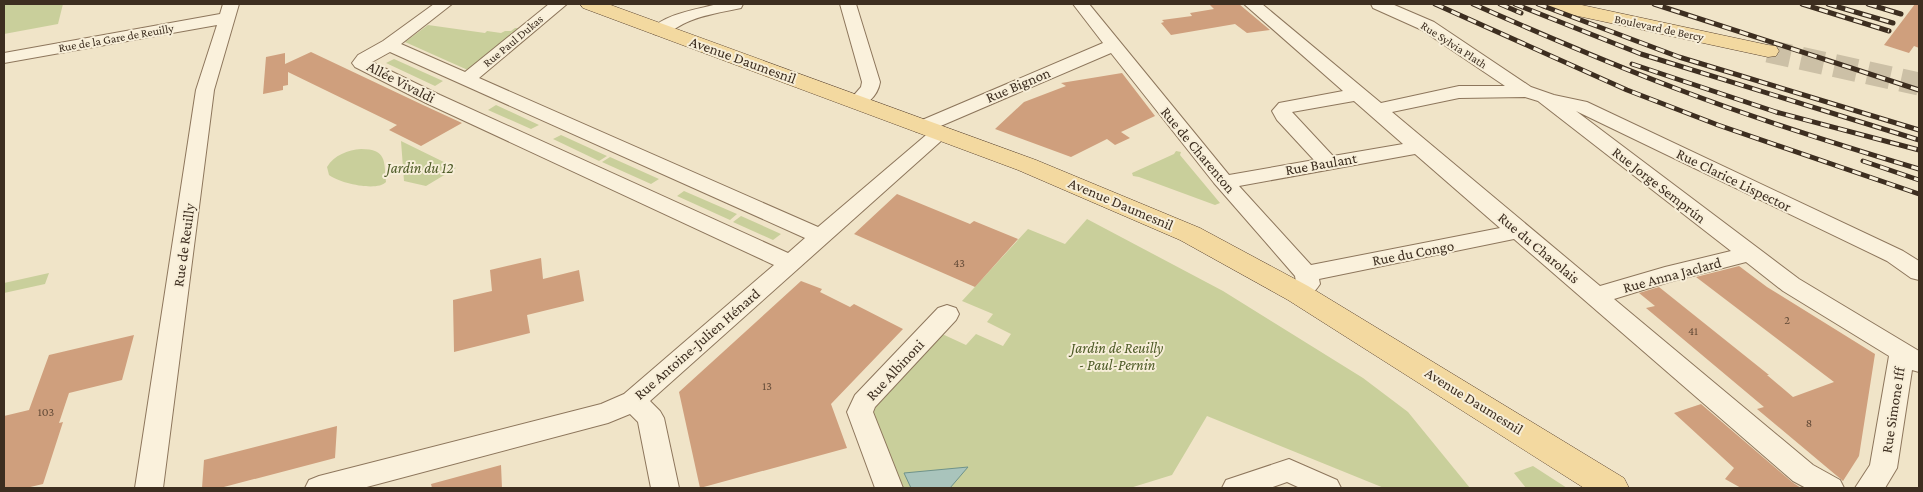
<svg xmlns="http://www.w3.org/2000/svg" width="1923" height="492" viewBox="0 0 1923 492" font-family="'Crimson Pro',serif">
<rect width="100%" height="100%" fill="#f0e4c8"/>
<path fill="#c9cf9b" d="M 4,4 L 63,4 L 58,24 L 4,34 Z
M 428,25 L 485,33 L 487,31 L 501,33 L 505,31 L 511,31 L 515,28 L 520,28 L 470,71 L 405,42 Z
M 394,59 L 443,81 L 435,86 L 386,63 Z
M 496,105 L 539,125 L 531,129 L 488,110 Z
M 561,135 L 607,156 L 599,161 L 553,139 Z
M 401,141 L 456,168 L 426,186 L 404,181 Z
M 361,149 C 387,149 384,161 386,182 C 377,192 339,183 329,175 L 327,167 C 334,155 348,150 361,149 Z
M 1176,151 L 1181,152 L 1180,155 L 1220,203 L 1215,205 L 1139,177 L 1133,176 L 1132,173 L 1174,154 Z
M 610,157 L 659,179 L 651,184 L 602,162 Z
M 684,191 L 737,214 L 730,220 L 677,196 Z
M 741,216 L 781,234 L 773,240 L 733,222 Z
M 1087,219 L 1223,291 L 1363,378 L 1408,412 L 1470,488 L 1384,488 L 1207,416 L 1172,475 L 1130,488 L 901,488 L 867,409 L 940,333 L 966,345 L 976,334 L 1003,346 L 1011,334 L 987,322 L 993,314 L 962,301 L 1028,229 L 1065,244 Z
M 49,273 L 45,284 L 4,293 L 4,283 Z
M 1533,466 L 1567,488 L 1526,488 L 1514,473 Z"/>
<path fill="#a9c4bc" stroke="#6f938a" d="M 968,467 L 950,488 L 911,488 L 904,473 Z"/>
<path fill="#cf9f7d" d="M 1209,4 L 1239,4 L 1270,30 L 1247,33 L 1235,24 L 1171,35 L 1161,23 L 1164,22 L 1162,20 L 1192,16 L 1190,13 L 1214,9 Z
M 1915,4 L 1919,4 L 1919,48 L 1914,46 L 1909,53 L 1884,45 Z
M 311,52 L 423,105 L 462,123 L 421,146 L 389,130 L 397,125 L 288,72 L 288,85 L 283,86 L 283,90 L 263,94 L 266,57 L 285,53 L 285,64 Z
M 1122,73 L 1155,116 L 1121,132 L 1130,138 L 1115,145 L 1107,139 L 1071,157 L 995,129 L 1024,102 L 1066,86 L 1061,83 Z
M 897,194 L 970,224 L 974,221 L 1018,239 L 975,287 L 854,234 Z
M 541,258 L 543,279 L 579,270 L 584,301 L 527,315 L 530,333 L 454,352 L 453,300 L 492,291 L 490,270 Z
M 1739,266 L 1767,287 L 1875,354 L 1859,456 L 1843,481 L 1757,409 L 1764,407 L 1646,308 L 1655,306 L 1639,293 L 1659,287 L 1769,375 L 1767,375 L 1793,397 L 1834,382 L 1696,277 Z
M 801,281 L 822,289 L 820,292 L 850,307 L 854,304 L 903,329 L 831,404 L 847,448 L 700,488 L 679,392 Z
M 134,335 L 122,380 L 69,393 L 59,423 L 63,422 L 43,484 L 26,488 L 4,488 L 4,416 L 29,410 L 49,355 Z
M 1701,404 L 1792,482 L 1801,488 L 1741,488 L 1725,479 L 1734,468 L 1674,413 Z
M 337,426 L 335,458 L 220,488 L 202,488 L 204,460 Z
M 501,465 L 502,488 L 432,488 L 431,484 Z"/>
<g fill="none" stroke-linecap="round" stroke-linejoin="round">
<path stroke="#ccc0a6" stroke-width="23" stroke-dasharray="23 11" stroke-linecap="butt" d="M 1768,51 L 1919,84"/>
<g stroke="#8d765c" stroke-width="2">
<path id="minor" d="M 223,4 L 239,4 L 214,90 L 163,488 L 135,488 L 196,90 L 217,25 L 4,63 L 4,53 L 220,14 Z
M 434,4 L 452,4 L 401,44 L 465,72 L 549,4 L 567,4 L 479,78 L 818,227 L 932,130 L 922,133 L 915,131 L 912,127 L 915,123 L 1103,43 L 1073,4 L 1089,4 L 1229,175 L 1314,160 L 1277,120 L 1272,111 L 1279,103 L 1343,91 L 1244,4 L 1262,4 L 1381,103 L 1459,86 L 1505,86 L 1422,30 L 1373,8 L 1371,4 L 1392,4 L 1434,22 L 1531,87 L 1554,95 L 1587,102 L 1903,251 L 1919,261 L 1919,280 L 1911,278 L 1887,261 L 1576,111 L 1799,279 L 1919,351 L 1919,372 L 1912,370 L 1897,468 L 1885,488 L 1855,488 L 1870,465 L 1889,356 L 1783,291 L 1746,262 L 1669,282 L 1614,299 L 1813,465 L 1840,480 L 1844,488 L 1806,488 L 1793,481 L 1514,239 L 1319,279 L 1320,284 C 1312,296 1304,303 1290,299 L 1286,293 L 1296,282 L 1295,276 L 1214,183 L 1111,53 L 936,128 L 947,129 L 950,133 L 650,401 L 660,411 L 664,418 L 679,488 L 651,488 L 638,422 L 630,414 L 608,423 L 363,488 L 305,488 L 309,480 L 319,476 L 601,404 L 624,394 L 774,265 L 426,103 L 355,67 L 352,63 L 358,55 L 383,41 ZM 390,52 L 805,238 L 788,253 L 440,95 L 372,62 ZM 1525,97 L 1538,101 L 1731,251 L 1665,267 L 1600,286 L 1392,112 L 1459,98 ZM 1354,101 L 1403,144 L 1333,156 L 1292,112 ZM 1415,154 L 1500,228 L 1311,265 L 1239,186 Z
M 717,4 L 743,4 L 741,8 C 723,12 700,15 683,24 C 673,29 666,37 654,34 L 651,30 C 663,14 699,9 717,4 Z
M 840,4 L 856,4 L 880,82 C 878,96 864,110 850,106 L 848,102 L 861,87 L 862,82 Z
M 947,305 L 956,308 L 959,314 L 956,320 L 875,407 L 873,412 L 903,488 L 875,488 L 847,412 L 855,395 L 938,308 Z
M 1289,459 L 1337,480 L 1341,488 L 1300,488 L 1287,482 L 1270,488 L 1222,488 L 1226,480 Z"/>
</g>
<g stroke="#5b4430" stroke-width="1">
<path id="major" d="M 580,4 L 608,4 L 1036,160 L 1200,228 L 1308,286 L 1624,478 L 1629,488 L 1584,488 L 1288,300 L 1180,240 L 1018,170 L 583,8 Z
M 1540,4 L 1577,4 L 1768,45 L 1776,46 L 1779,51 L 1776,56 L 1768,57 L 1550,10 L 1543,8 Z"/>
</g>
<use href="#minor" fill="#faf1dc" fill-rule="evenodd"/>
<use href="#major" fill="#f3d9a0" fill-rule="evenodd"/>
<g stroke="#3d2e20" stroke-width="5">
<path id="rail" d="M 1435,4 L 1627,90 L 1718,125 L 1919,194
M 1473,4 C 1541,34 1610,64 1680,90 C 1759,120 1839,145 1919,169
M 1500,4 L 1521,13
M 1515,4 L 1641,54 L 1919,140
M 1538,4 L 1679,57 L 1919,130
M 1654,4 L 1919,90
M 1802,4 L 1889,31
M 1828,4 L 1893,23
M 1868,4 L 1901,14
M 1632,64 L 1776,112 L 1919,150
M 1863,161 L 1919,180"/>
</g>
<use href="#rail" stroke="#f7eed8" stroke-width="3" stroke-dasharray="9" stroke-linecap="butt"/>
</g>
<g text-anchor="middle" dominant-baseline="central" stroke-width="4" stroke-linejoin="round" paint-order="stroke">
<g font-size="12" fill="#3d2e20" stroke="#f7eed8">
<text transform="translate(1659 28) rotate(12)">Boulevard de Bercy</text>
<text transform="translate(116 38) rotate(-10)">Rue de la Gare de Reuilly</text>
<text transform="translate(513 41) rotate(-40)">Rue Paul Dukas</text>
<text transform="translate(1454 45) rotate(33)">Rue Sylvia Plath</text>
</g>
<g font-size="12" fill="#624a37">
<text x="959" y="263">43</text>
<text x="1787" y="320">2</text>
<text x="1693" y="331">41</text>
<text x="767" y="386">13</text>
<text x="46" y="412">103</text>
<text x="1809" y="423">8</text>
</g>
<g font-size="15" fill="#3d2e20" stroke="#f7eed8">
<text transform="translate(743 60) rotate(20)">Avenue Daumesnil</text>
<text transform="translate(401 82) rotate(27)">Allée Vivaldi</text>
<text transform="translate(1018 85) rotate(-23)">Rue Bignon</text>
<text transform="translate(1198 150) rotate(50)">Rue de Charenton</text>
<text transform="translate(1321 164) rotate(-10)">Rue Baulant</text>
<text transform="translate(1734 180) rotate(26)">Rue Clarice Lispector</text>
<text transform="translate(1659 185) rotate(38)">Rue Jorge Semprún</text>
<text transform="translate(1121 204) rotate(23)">Avenue Daumesnil</text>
<text transform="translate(184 245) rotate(-82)">Rue de Reuilly</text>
<text transform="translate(1539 248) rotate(40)">Rue du Charolais</text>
<text transform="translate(1413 253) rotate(-11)">Rue du Congo</text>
<text transform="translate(1672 275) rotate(-15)">Rue Anna Jaclard</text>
<text transform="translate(697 344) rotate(-41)">Rue Antoine-Julien Hénard</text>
<text transform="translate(895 370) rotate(-47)">Rue Albinoni</text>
<text transform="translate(1474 401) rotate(32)">Avenue Daumesnil</text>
<text transform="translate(1893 410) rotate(-81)">Rue Simone Iff</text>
</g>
<g font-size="15" font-style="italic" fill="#4d5a26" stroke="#f7eed8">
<text x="420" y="168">Jardin du 12</text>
<text x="1117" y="348">Jardin de Reuilly<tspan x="1117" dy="17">- Paul-Pernin</tspan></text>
</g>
</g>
<rect width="1923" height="492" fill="none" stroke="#3d2e20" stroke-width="10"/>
</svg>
